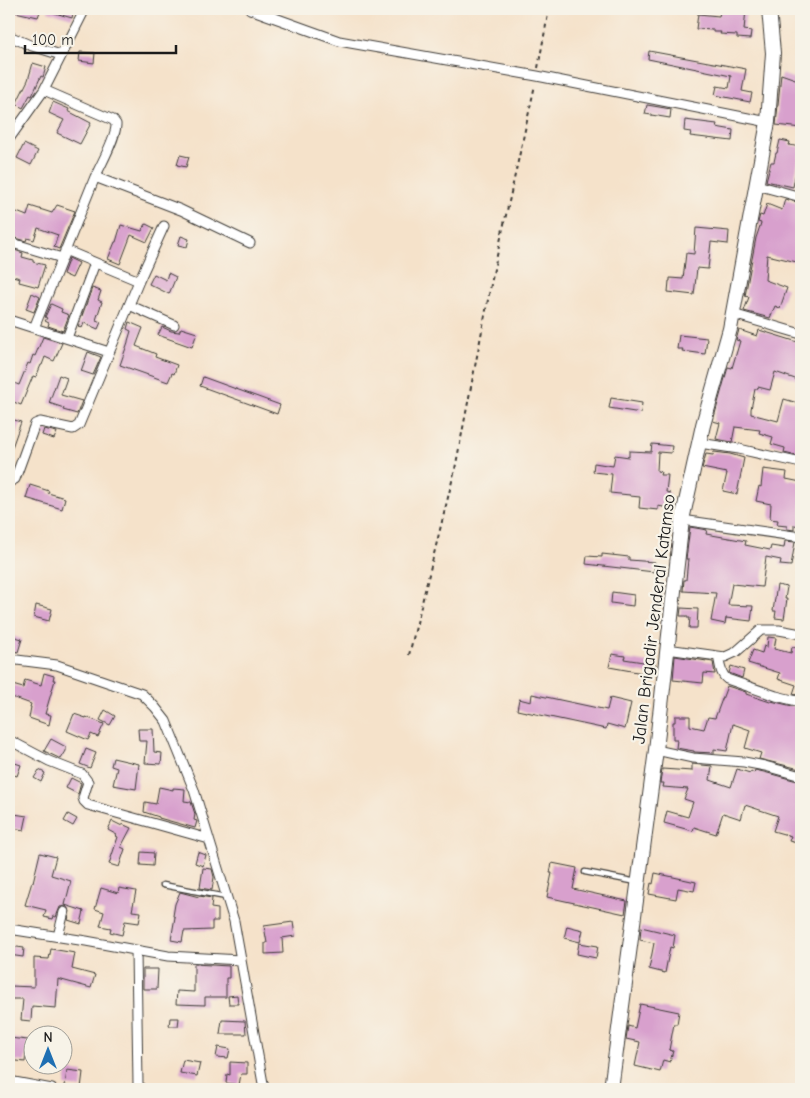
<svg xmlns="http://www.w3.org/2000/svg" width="810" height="1098" viewBox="0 0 810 1098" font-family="'Comic Neue',sans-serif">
<rect width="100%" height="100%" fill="#f7f3e8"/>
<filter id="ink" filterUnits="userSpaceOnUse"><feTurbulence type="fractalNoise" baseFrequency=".02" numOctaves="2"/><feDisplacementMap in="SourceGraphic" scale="10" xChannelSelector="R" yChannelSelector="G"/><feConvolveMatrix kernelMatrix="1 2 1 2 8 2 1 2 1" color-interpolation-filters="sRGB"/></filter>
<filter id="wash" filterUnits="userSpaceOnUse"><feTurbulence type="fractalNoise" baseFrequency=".0096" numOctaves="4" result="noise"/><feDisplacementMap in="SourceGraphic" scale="20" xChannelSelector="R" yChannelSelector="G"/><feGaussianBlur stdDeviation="1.12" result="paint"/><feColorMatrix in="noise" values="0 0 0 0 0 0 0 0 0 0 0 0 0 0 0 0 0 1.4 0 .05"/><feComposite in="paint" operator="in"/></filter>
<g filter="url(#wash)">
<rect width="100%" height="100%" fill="#f5e2ca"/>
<g id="blocks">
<path fill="#d8a0cd" d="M 16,9 L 41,9 L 38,17 L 15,12 Z
M 49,9 L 74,9 L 72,18 L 48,11 Z
M 721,9 L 746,9 L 744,30 L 751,31 L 750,39 L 737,38 L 737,35 L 720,34 L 721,32 L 713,32 L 713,30 L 696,29 L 698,14 L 719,16 Z
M 649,51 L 746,69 L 742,91 L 752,93 L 750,102 L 715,95 L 717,86 L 729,88 L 731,76 L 648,59 Z
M 80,52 L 95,53 L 94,63 L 79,61 Z
M 33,63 L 46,67 L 43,77 L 41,76 L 32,96 L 30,95 L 23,108 L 16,104 L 28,80 Z
M 781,74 L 801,81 L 801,128 L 776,125 Z
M 53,102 L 69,109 L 68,111 L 91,123 L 80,144 L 57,133 L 64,120 L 49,113 Z
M 647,105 L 671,109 L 670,118 L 645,114 Z
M 685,120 L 717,124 L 716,127 L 733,130 L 732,141 L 690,136 L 691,132 L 684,131 Z
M 780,140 L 790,142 L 789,145 L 801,147 L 793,187 L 766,181 L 771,162 L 774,162 L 776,153 L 777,153 Z
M 24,144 L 38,151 L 31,165 L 17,158 Z
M 180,155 L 189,157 L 186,167 L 177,165 Z
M 785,199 L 801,203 L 801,263 L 767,255 L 765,280 L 787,288 L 780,308 L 775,306 L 770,318 L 744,311 L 749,297 L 745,296 L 756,238 L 761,223 L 758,222 L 760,215 L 763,216 L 767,204 L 782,210 Z
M 57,205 L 75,211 L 59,249 L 54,247 L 58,235 L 38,228 L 34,240 L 27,238 L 26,241 L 9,236 L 9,209 L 27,216 L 30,206 L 52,213 Z
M 146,224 L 154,228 L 147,242 L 131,235 L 120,264 L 108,259 L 115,242 L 116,242 L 121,225 L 142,231 Z
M 696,228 L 729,231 L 728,244 L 711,242 L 708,269 L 697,268 L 694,295 L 668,292 L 669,281 L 670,281 L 670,278 L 683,279 L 686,253 L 694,254 Z
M 181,236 L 189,239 L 187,247 L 178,245 Z
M 9,248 L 23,253 L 22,257 L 33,260 L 33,262 L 45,265 L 38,287 L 19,282 L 20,278 L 9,275 Z
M 69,258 L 79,263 L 72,278 L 63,274 Z
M 168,273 L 176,277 L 169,294 L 149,284 L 154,274 L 166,280 Z
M 92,288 L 101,291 L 98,300 L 102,302 L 96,320 L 101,322 L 98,329 L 84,323 L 82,328 L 78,327 Z
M 32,293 L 40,297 L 34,312 L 26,309 Z
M 51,304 L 62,309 L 61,312 L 69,315 L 63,331 L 48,326 L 49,323 L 45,321 L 47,318 L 45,317 Z
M 129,322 L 143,328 L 136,346 L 156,354 L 155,357 L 177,365 L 174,374 L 172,373 L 168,382 L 120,365 L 128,342 L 128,341 L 131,331 L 127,329 Z
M 162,327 L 171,331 L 179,332 L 181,328 L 197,333 L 192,347 L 158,335 Z
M 739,330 L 757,336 L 759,330 L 801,343 L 801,381 L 775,372 L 770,390 L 758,387 L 757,389 L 755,389 L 751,409 L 751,414 L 778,421 L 784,399 L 801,404 L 801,457 L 784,453 L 785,448 L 771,444 L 773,437 L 759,433 L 760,430 L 735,427 L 732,442 L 716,439 L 720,423 L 713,421 L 728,367 L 732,368 L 740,341 L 736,340 Z
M 679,335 L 707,338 L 705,354 L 682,351 L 683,349 L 677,349 Z
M 43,337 L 62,343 L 54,361 L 45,357 L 42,365 L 41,365 L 36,377 L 33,376 L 21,405 L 9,400 L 9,381 L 19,385 L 28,363 L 30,364 L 33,355 L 35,356 Z
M 88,352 L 101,357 L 93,375 L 81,371 Z
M 59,375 L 67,378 L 61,395 L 82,401 L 77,414 L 63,410 L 64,408 L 49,403 Z
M 203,377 L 280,405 L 277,414 L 200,386 Z
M 611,398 L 642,403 L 641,413 L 609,408 Z
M 11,419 L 21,422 L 10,453 L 9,453 L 9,426 Z
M 44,429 L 57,432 L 54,439 L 42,435 Z
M 652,444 L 672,446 L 671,453 L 658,452 L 657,471 L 661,472 L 660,475 L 668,475 L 666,492 L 670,493 L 669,508 L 658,506 L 658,510 L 639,508 L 640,497 L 630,496 L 630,495 L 610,493 L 612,474 L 593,472 L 594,463 L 613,466 L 615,455 L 629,457 L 629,451 L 651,452 Z
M 714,452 L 730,454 L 744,458 L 737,494 L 723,491 L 727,473 L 702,468 L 706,454 L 713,455 Z
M 763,469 L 787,472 L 786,479 L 801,482 L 801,526 L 794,525 L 794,530 L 787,529 L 787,526 L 777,525 L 778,520 L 770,519 L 771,504 L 756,501 L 759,486 L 761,487 Z
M 30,485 L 49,491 L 48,493 L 65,498 L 62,509 L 26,498 Z
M 690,527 L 707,530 L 706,534 L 746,541 L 745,545 L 770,550 L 771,546 L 784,548 L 785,541 L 795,542 L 791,566 L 780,565 L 781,560 L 766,557 L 762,587 L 732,584 L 728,605 L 753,606 L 751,621 L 726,618 L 725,624 L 711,621 L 716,593 L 683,591 L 684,580 L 686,580 L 688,559 L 686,559 Z
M 602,554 L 629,557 L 629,560 L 655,562 L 654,572 L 586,564 L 587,556 L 602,557 Z
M 777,585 L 787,587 L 785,599 L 787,599 L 784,619 L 775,618 L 776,611 L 773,611 Z
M 612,592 L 634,595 L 633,606 L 611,603 Z
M 36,605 L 52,609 L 49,621 L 34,617 Z
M 681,608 L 698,609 L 697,628 L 689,628 L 690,618 L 687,618 L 687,616 L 680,616 Z
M 9,635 L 22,639 L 18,652 L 10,650 L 11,649 L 9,648 Z
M 768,637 L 776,638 L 774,649 L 791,653 L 792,647 L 801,648 L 801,657 L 798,671 L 801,671 L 801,696 L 793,694 L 796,685 L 778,679 L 780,673 L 748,663 L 753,650 L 762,653 L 764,646 L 767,647 Z
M 612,654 L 625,656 L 624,659 L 656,664 L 654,675 L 609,667 Z
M 675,656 L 713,662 L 715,674 L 704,673 L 703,683 L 673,680 Z
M 731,666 L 744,670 L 742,678 L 729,673 Z
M 44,673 L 54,676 L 53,680 L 55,680 L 45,714 L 51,715 L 49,725 L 29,718 L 31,707 L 30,707 L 31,704 L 9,696 L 9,684 L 23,688 L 25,680 L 41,685 Z
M 727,686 L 746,692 L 746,694 L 770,702 L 771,701 L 801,708 L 801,765 L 800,769 L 759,759 L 761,753 L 745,748 L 750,730 L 733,724 L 727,751 L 714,749 L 714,753 L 694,752 L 694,751 L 676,748 L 677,740 L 673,740 L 673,722 L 675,722 L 675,716 L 690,716 L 690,726 L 704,729 L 708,717 L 715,718 Z
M 532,694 L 607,710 L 610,698 L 631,703 L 625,729 L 607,724 L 606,729 L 517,710 L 519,699 L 531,702 Z
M 105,710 L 115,716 L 110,725 L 100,720 Z
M 74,714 L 86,718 L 86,717 L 104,724 L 98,737 L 91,734 L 88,740 L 67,731 Z
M 138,729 L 153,729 L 154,752 L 162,753 L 161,764 L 145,763 L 147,741 L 139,741 Z
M 51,739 L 66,747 L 66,751 L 61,759 L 44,751 Z
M 86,749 L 96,753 L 90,768 L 80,764 Z
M 113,758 L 139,764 L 136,789 L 113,785 L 117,768 L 111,766 Z
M 9,761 L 21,765 L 17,776 L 9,773 Z
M 692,764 L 712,766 L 710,780 L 731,787 L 737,769 L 750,773 L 751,771 L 754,773 L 755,770 L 764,772 L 801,782 L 801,831 L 797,843 L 789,841 L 791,836 L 773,831 L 778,816 L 745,805 L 741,819 L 723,813 L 716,834 L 694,827 L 693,831 L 664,823 L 667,811 L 688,817 L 693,802 L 684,799 L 688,789 L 663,787 L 664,783 L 660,783 L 662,769 L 692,771 Z
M 39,770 L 45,773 L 41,782 L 34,778 Z
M 71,778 L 81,783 L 78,794 L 66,788 Z
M 159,787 L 173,790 L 173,788 L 185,789 L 184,801 L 191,802 L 195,814 L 194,820 L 197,821 L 195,828 L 159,818 L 159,817 L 144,812 L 145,802 L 156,804 Z
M 14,814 L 27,816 L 24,830 L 12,828 Z
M 68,814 L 77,819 L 73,826 L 64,821 Z
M 112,821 L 122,826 L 122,824 L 131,828 L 121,847 L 125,849 L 119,867 L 109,864 L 118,837 L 116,836 L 117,835 L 108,830 Z
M 141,852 L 154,853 L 153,866 L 140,865 Z
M 198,852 L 206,855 L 203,866 L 195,863 Z
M 40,853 L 56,857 L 51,875 L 71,881 L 65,905 L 84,911 L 81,924 L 68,920 L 70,911 L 66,906 L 60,907 L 56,917 L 53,916 L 52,919 L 44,917 L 46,910 L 25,905 L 32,882 L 33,882 Z
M 552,863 L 577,868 L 573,889 L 627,901 L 625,914 L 547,897 L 552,873 L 550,873 Z
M 203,868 L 212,869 L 214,877 L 212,890 L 200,888 Z
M 655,873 L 696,882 L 694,891 L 678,888 L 676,899 L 649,894 L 651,883 L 653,884 Z
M 101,888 L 118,893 L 119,888 L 136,891 L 132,911 L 141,912 L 139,923 L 125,921 L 122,935 L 110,932 L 111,928 L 100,926 L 104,912 L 95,909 Z
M 180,892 L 199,897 L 199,896 L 212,898 L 211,908 L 218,909 L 218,921 L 212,921 L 212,930 L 184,931 L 182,942 L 171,940 L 175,917 L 173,916 L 175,904 Z
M 293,922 L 295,936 L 282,938 L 283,953 L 265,954 L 265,943 L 267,943 L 264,926 Z
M 567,926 L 583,930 L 580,942 L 564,938 Z
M 641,927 L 675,935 L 673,948 L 670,947 L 665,973 L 649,969 L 654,943 L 640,940 Z
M 579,943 L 598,946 L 596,958 L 577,954 Z
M 10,946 L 24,948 L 23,957 L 9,955 Z
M 51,949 L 75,953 L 72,969 L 95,975 L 91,988 L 58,979 L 56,1008 L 32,1006 L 31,1021 L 21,1020 L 23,999 L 10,999 L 11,986 L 34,987 L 34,958 L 49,959 Z
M 194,964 L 229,966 L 229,978 L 226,978 L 226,997 L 205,997 L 205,1005 L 176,1004 L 177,991 L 194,992 Z
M 143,969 L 158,969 L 157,989 L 143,989 Z
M 237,995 L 238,1004 L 229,1004 L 228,996 Z
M 640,1004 L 679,1012 L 677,1024 L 674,1024 L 669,1050 L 673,1051 L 670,1062 L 663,1060 L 660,1072 L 635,1066 L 640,1042 L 626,1039 L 628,1026 L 635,1028 Z
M 170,1018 L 179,1018 L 178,1026 L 169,1026 Z
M 222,1020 L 245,1021 L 246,1034 L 220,1034 Z
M 9,1038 L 28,1040 L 25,1062 L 9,1060 Z
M 218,1047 L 230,1049 L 228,1058 L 216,1057 Z
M 183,1060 L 200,1063 L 197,1076 L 180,1073 Z
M 230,1062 L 247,1063 L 247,1074 L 241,1074 L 239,1085 L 226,1083 L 227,1074 L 230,1075 Z
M 67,1070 L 83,1072 L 81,1088 L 65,1086 Z"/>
</g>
</g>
<g filter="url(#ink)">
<use href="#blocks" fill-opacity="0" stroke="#3d3a36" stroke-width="1"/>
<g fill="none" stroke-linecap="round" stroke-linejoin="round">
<g stroke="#3d3a36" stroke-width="7">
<path id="lane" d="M 585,872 L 637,882
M 163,885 L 226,897"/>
</g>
<g stroke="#3d3a36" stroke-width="11">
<path id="street" d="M 250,9 L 339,41 L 537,76 L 768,122
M 9,36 L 32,46 L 61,55
M 44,90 L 113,120 L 116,124 C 117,135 101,165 95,177 L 181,210 L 250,243
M 9,139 L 44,90 L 85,9
M 757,185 L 801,197
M 9,242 L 62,258
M 139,281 L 164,226
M 129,305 L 174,325
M 733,314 L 801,334
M 9,320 L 109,352
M 34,328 L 95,177
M 67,338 L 95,263
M 699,443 L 739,449 L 801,463
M 9,482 L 15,479 L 35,424 L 40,422 L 73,429 L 79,425 L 139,281 L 65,250
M 682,520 L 801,537
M 667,649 L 725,657 L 736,652 L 761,630 L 779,630 L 801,634
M 718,656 C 720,664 720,674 727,679 L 776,696 L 801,702
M 9,659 L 57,665 L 142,694 L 155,707 L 166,721 L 194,790 L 234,921 L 264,1089
M 9,740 L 49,761 L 82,774 L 88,782 L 83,798 L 84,801 L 88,805 L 209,839
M 656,750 L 693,758 L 744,762 L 765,766 L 801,776
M 9,929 L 86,941 L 168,956 L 241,960
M 58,936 L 64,912
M 136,951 L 138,1084 L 141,1089
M 9,1081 L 52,1089"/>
</g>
<g stroke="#3d3a36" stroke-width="16">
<path id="primary" d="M 611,1089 L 656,750 L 682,520 L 703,425 L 730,329 L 768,122 L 773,53 L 769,9"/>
</g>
<path stroke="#3d3a36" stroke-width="2" stroke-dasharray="4 4" stroke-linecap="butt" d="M 538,68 L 549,9
M 409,655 L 455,469 L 494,269 L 535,85"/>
<use href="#lane" stroke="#fff" stroke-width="4.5"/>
<use href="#street" stroke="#fff" stroke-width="9"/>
<use href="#primary" stroke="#fff" stroke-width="14"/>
</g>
</g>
<g text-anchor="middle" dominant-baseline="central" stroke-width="4.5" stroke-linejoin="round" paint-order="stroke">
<g font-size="18" fill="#1c1c1c" stroke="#f7f3e8">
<text transform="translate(654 619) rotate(-83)">Jalan Brigadir Jenderal Katamso</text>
</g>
</g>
<rect width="810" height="1098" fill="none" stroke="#f7f3e8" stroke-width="30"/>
<g transform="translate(48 1050)"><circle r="24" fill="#f7f3e8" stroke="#9f9d96"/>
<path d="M0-4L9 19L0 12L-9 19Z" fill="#1f6fb2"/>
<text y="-8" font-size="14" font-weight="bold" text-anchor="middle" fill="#1c1c1c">N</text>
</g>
<path d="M25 45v8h151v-8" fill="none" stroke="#1c1c1c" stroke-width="2.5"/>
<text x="32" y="45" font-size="15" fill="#1c1c1c" stroke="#f7f3e8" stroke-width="4" paint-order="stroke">100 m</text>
</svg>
